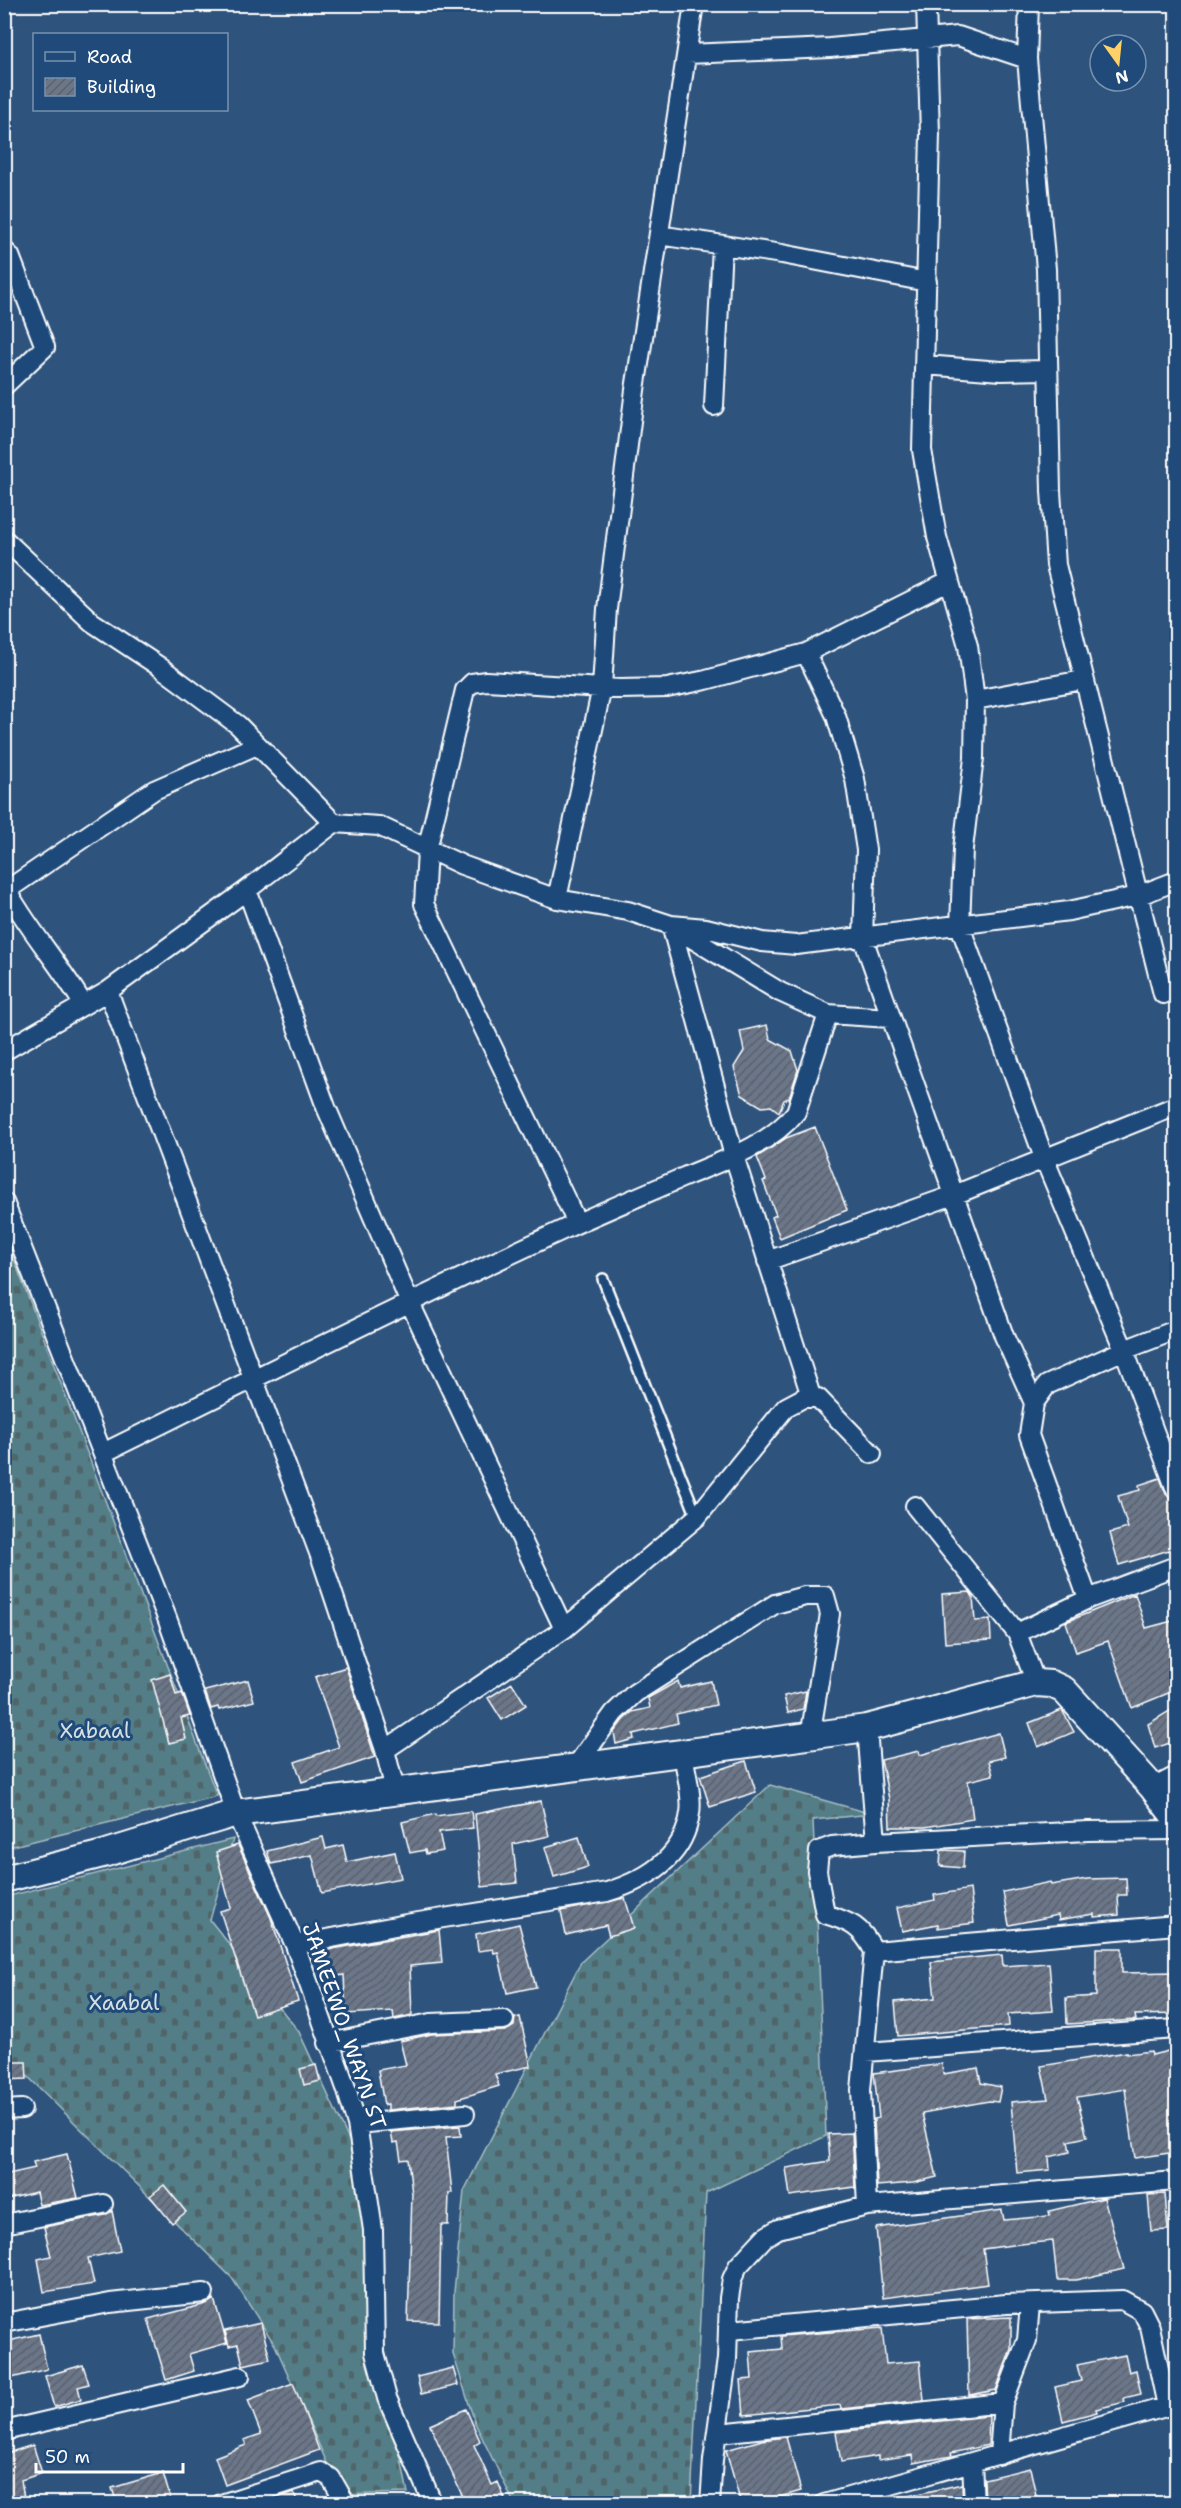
<svg xmlns="http://www.w3.org/2000/svg" width="1181" height="2508" viewBox="0 0 1181 2508" font-family="'Shantell Sans',sans-serif">
<defs>
<pattern id="cemetery-stones" width="16" height="16" patternUnits="userSpaceOnUse" patternTransform="scale(1.5)"><rect width="16" height="16" fill="#527e87"/><path d="M2 7V4a2 2 0 0 1 4 0v3zM10 15v-3a2 2 0 0 1 4 0v3z" fill="#4f656a"/></pattern>
<pattern id="building-hatch" width="6" height="6" patternUnits="userSpaceOnUse" patternTransform="scale(1.5)"><rect width="6" height="6" fill="#6b7689"/><path d="M-1 1l2-2M0 6l6-6M5 7l2-2" fill="none" stroke="#5c616a"/></pattern>
</defs>
<rect width="100%" height="100%" fill="#2e537d"/>
<filter id="ink" filterUnits="userSpaceOnUse"><feTurbulence type="fractalNoise" baseFrequency=".0167" numOctaves="2"/><feDisplacementMap in="SourceGraphic" scale="12" xChannelSelector="R" yChannelSelector="G"/><feConvolveMatrix kernelMatrix="1 2 1 2 8 2 1 2 1" color-interpolation-filters="sRGB"/></filter>
<g filter="url(#ink)">
<path fill="url(#cemetery-stones)" stroke="#a8bec3" stroke-width="1.5" d="M 4,1252 L 12,1254 L 217,1796 L 5,1848 Z
M 770,1785 L 872,1814 L 813,1820 L 826,2136 L 706,2193 L 691,2503 L 514,2503 L 475,2423 L 453,2354 L 454,2292 L 464,2191 L 581,1962 Z
M 233,1839 L 210,1920 L 299,2032 L 366,2177 L 375,2332 L 408,2493 L 341,2495 L 275,2345 L 232,2278 L 5,2054 L 5,1897 Z"/>
<path fill="url(#building-hatch)" stroke="#fff" stroke-width="1.5" d="M 767,1025 L 770,1039 L 792,1051 L 798,1070 L 789,1098 L 784,1100 L 779,1112 L 771,1106 L 762,1107 L 742,1095 L 734,1067 L 744,1051 L 740,1031 Z
M 815,1127 L 847,1210 L 780,1238 L 772,1217 L 776,1215 L 763,1181 L 766,1180 L 757,1157 L 786,1138 Z
M 1160,1478 L 1166,1494 L 1174,1501 L 1176,1513 L 1176,1548 L 1119,1565 L 1110,1533 L 1128,1528 L 1118,1496 L 1140,1490 L 1139,1485 Z
M 970,1592 L 973,1597 L 975,1621 L 990,1620 L 991,1640 L 945,1643 L 942,1594 Z
M 1135,1594 L 1146,1628 L 1176,1620 L 1176,1690 L 1132,1708 L 1108,1641 L 1076,1652 L 1066,1622 Z
M 346,1667 L 375,1757 L 302,1782 L 295,1762 L 339,1747 L 315,1677 Z
M 170,1674 L 176,1695 L 182,1693 L 190,1716 L 181,1718 L 186,1739 L 169,1743 L 152,1680 Z
M 248,1680 L 254,1701 L 219,1710 L 218,1707 L 211,1709 L 205,1691 Z
M 678,1681 L 680,1688 L 711,1681 L 716,1705 L 676,1714 L 678,1723 L 633,1734 L 634,1739 L 616,1744 L 614,1732 L 623,1720 L 632,1712 L 650,1708 L 648,1698 Z
M 512,1683 L 526,1705 L 502,1720 L 488,1698 Z
M 806,1691 L 803,1709 L 788,1713 L 784,1696 Z
M 1176,1707 L 1176,1741 L 1155,1748 L 1148,1724 Z
M 1062,1710 L 1074,1732 L 1038,1747 L 1029,1723 Z
M 999,1733 L 1005,1757 L 989,1761 L 993,1775 L 968,1781 L 973,1819 L 925,1827 L 890,1827 L 889,1799 L 881,1760 L 919,1751 L 920,1755 Z
M 746,1761 L 756,1792 L 710,1807 L 700,1776 Z
M 541,1801 L 549,1836 L 513,1844 L 517,1883 L 482,1887 L 475,1814 Z
M 471,1811 L 473,1828 L 439,1832 L 443,1851 L 426,1854 L 425,1850 L 410,1853 L 402,1822 L 435,1814 L 436,1816 Z
M 323,1837 L 326,1849 L 343,1845 L 347,1862 L 395,1852 L 401,1878 L 322,1893 L 312,1855 L 271,1864 L 267,1851 Z
M 579,1837 L 588,1867 L 554,1877 L 545,1847 Z
M 238,1845 L 271,1918 L 298,2001 L 254,2015 L 220,1911 L 231,1908 L 216,1852 Z
M 941,1850 L 964,1851 L 963,1868 L 940,1866 Z
M 1126,1878 L 1127,1895 L 1118,1895 L 1119,1915 L 1094,1917 L 1094,1914 L 1059,1920 L 1058,1915 L 1009,1925 L 1003,1892 L 1050,1882 L 1051,1885 L 1087,1879 Z
M 970,1889 L 974,1923 L 938,1928 L 938,1924 L 902,1931 L 897,1908 L 935,1900 L 934,1895 Z
M 625,1898 L 634,1928 L 609,1936 L 606,1925 L 566,1935 L 561,1911 Z
M 519,1924 L 536,1987 L 507,1993 L 498,1952 L 494,1953 L 493,1949 L 478,1951 L 476,1934 Z
M 439,1930 L 442,1963 L 410,1966 L 412,2015 L 394,2019 L 393,2011 L 346,2014 L 344,1975 L 333,1977 L 327,1950 Z
M 1096,1948 L 1122,1948 L 1122,1973 L 1176,1972 L 1176,2014 L 1135,2015 L 1136,2020 L 1067,2024 L 1066,1998 L 1096,1996 Z
M 1002,1955 L 1003,1966 L 1049,1963 L 1053,2011 L 1008,2014 L 1009,2026 L 898,2036 L 895,2002 L 935,1998 L 931,1962 Z
M 520,2017 L 531,2066 L 495,2074 L 499,2086 L 457,2099 L 457,2103 L 388,2110 L 388,2104 L 384,2105 L 378,2070 L 406,2065 L 400,2041 L 432,2034 L 505,2031 L 514,2026 L 515,2018 Z
M 1176,2049 L 1176,2152 L 1135,2158 L 1125,2089 L 1077,2097 L 1087,2137 L 1068,2141 L 1070,2152 L 1049,2157 L 1050,2170 L 1017,2173 L 1011,2102 L 1048,2099 L 1041,2066 L 1127,2052 L 1127,2054 L 1151,2051 L 1152,2055 Z
M 4,2062 L 26,2062 L 27,2079 L 4,2080 Z
M 942,2064 L 943,2074 L 978,2068 L 981,2083 L 1001,2087 L 998,2102 L 989,2101 L 922,2113 L 937,2177 L 913,2183 L 877,2186 L 874,2119 L 879,2118 L 874,2073 Z
M 316,2065 L 320,2081 L 304,2085 L 300,2069 Z
M 460,2126 L 461,2136 L 446,2137 L 452,2193 L 449,2193 L 448,2225 L 441,2225 L 439,2322 L 408,2321 L 412,2194 L 408,2159 L 401,2160 L 398,2142 L 393,2143 L 391,2132 Z
M 852,2133 L 855,2187 L 790,2196 L 786,2168 L 830,2161 L 828,2134 Z
M 67,2154 L 78,2198 L 39,2205 L 36,2192 L 4,2200 L 4,2175 L 35,2168 L 33,2162 Z
M 164,2185 L 186,2212 L 172,2223 L 150,2196 Z
M 1165,2194 L 1168,2230 L 1151,2231 L 1148,2195 Z
M 1104,2198 L 1124,2269 L 1076,2280 L 1057,2280 L 1053,2241 L 1020,2244 L 983,2249 L 988,2284 L 883,2298 L 876,2228 L 1002,2210 L 1004,2220 L 1050,2216 L 1049,2211 Z
M 112,2211 L 120,2251 L 88,2258 L 94,2284 L 44,2292 L 38,2259 L 51,2256 L 44,2227 L 105,2215 Z
M 214,2299 L 227,2343 L 189,2354 L 194,2371 L 166,2380 L 148,2319 L 206,2304 Z
M 1011,2317 L 1011,2349 L 996,2390 L 969,2395 L 967,2319 Z
M 261,2323 L 270,2359 L 243,2365 L 238,2344 L 229,2346 L 225,2331 Z
M 882,2328 L 886,2364 L 920,2361 L 924,2400 L 841,2409 L 840,2405 L 744,2415 L 741,2380 L 752,2379 L 750,2352 L 782,2349 L 781,2336 Z
M 39,2334 L 47,2369 L 4,2380 L 4,2342 Z
M 1125,2355 L 1129,2372 L 1136,2370 L 1141,2394 L 1124,2398 L 1125,2402 L 1096,2409 L 1097,2412 L 1063,2421 L 1055,2387 L 1081,2381 L 1077,2365 Z
M 83,2365 L 89,2384 L 78,2387 L 81,2399 L 54,2407 L 45,2376 Z
M 453,2368 L 458,2385 L 421,2394 L 417,2377 Z
M 293,2383 L 319,2450 L 225,2485 L 215,2457 L 246,2445 L 244,2440 L 261,2434 L 248,2400 Z
M 466,2409 L 480,2441 L 474,2445 L 492,2485 L 498,2482 L 507,2504 L 466,2504 L 430,2425 Z
M 989,2416 L 988,2445 L 951,2453 L 952,2456 L 913,2463 L 912,2455 L 878,2460 L 878,2456 L 841,2462 L 836,2432 Z
M 786,2437 L 801,2491 L 755,2504 L 741,2504 L 726,2450 L 762,2440 Z
M 33,2445 L 42,2473 L 21,2480 L 24,2498 L 4,2502 L 4,2454 Z
M 1030,2468 L 1038,2504 L 985,2504 L 984,2479 Z
M 163,2473 L 172,2504 L 117,2504 L 112,2488 Z
M 962,2484 L 963,2504 L 905,2504 L 904,2497 Z
M 294,2492 L 298,2504 L 259,2504 Z"/>
<g fill="none" stroke-linecap="round" stroke-linejoin="round">
<g stroke="#fff" stroke-width="14">
<path id="lane" d="M 603,1279 L 697,1517"/>
</g>
<g stroke="#fff" stroke-width="22">
<path id="street" d="M 926,4 L 930,134 L 922,450 L 937,537 L 968,646 L 975,700 L 974,758 L 963,849 L 960,926 L 1044,1158 L 1124,1350 L 1176,1490
M 687,54 L 830,48 L 958,36 L 1027,59 L 1046,269 L 1051,491 L 1056,565 L 1163,994
M 1027,59 L 1029,4
M 659,235 L 782,254 L 927,282
M 4,250 L 10,256 L 45,347 L 4,386
M 925,365 L 1001,371 L 1048,370
M 714,406 L 722,245
M 4,539 L 92,622 L 160,667 L 238,725 L 334,823 L 379,826 L 462,865 L 557,899 L 628,911 L 671,925 L 706,928 L 762,942 L 796,945 L 1069,911 L 1137,896 L 1176,881
M 806,653 L 836,716 L 855,779 L 866,850 L 863,938 L 1004,1336 L 1034,1403
M 975,700 L 1083,680
M 4,885 C 26,927 59,963 83,1004
M 7,890 L 154,790 L 257,745
M 247,890 L 326,1107 L 409,1301 L 564,1629
M 557,899 L 602,687 L 607,609 L 635,390 L 694,4
M 671,925 L 734,1156 L 811,1396
M 675,928 L 780,992 L 828,1014 L 890,1018
M 108,991 L 322,1561 L 385,1750
M 4,1051 L 108,991 L 247,890 L 334,823
M 4,1202 L 167,1618 L 236,1813 L 295,1945 L 346,2088 L 357,2124 L 373,2230 L 375,2353 L 387,2398 L 433,2504
M 577,1223 L 424,904 L 427,850 L 465,690 L 472,683 L 486,681 L 620,689 L 667,688 L 706,680 L 806,653 L 948,582
M 767,1261 L 954,1195 L 1176,1106
M 103,1453 C 257,1377 411,1300 567,1228 C 606,1210 645,1194 684,1177 C 722,1161 769,1146 796,1112 L 828,1014
M 915,1506 L 1017,1633
M 1088,1599 L 1029,1435 L 1034,1403 L 1047,1385 L 1124,1350 L 1176,1330
M 1036,1683 L 1017,1633 L 1088,1599 L 1176,1566
M 576,1766 L 614,1713 L 635,1693 L 775,1604 L 805,1596 L 825,1596 L 830,1614 L 810,1737
M 1153,1788 L 1176,1776
M 395,1790 L 385,1750 L 564,1629 L 697,1517 L 786,1407 L 803,1398 L 818,1398 L 872,1454
M 876,1842 L 1088,1831 L 1176,1830
M 295,1945 L 406,1924 L 607,1892 C 646,1880 684,1858 690,1813 C 693,1795 685,1771 683,1752
M 874,1951 L 1176,1925
M 328,2043 L 431,2023 L 504,2020
M 866,2052 L 1176,2029
M 4,2110 L 22,2109
M 357,2124 L 465,2114
M 867,2206 L 861,2090 L 874,1951 C 861,1926 851,1922 825,1914 L 817,1871 L 819,1851 L 832,1846 L 876,1842 L 867,1728
M 4,2224 L 103,2204
M 4,2323 L 110,2303 L 204,2293
M 730,2330 L 1006,2304 L 1122,2300 L 1142,2311 L 1150,2327 L 1167,2406
M 4,2431 L 240,2376
M 719,2433 L 1003,2403
M 999,2455 L 1003,2403 L 1027,2340 L 1030,2304
M 972,2462 L 974,2504
M 221,2504 L 321,2472 L 331,2478 L 346,2504
M 710,2504 L 713,2460 L 727,2359 L 729,2298 L 732,2279 L 738,2266 L 765,2237 L 778,2229 L 867,2206 L 1176,2181
M 824,2504 L 1176,2404"/>
</g>
<g stroke="#fff" stroke-width="30">
<path id="secondary" d="M 4,1879 L 103,1854 L 236,1813 L 867,1728 L 1036,1683 L 1051,1684 L 1064,1690 L 1153,1788 L 1176,1818"/>
</g>
<use href="#lane" stroke="#1f4a7a" stroke-width="9"/>
<use href="#street" stroke="#1f4a7a" stroke-width="18"/>
<use href="#secondary" stroke="#1f4a7a" stroke-width="26"/>
</g>
</g>
<g text-anchor="middle" dominant-baseline="central" stroke-width="6" stroke-linejoin="round" paint-order="stroke">
<g font-size="21" fill="#d4dfe1" stroke="#1f4a7a">
<text x="95" y="1731">Xabaal</text>
<text x="124" y="2003">Xaabal</text>
</g>
<g font-size="21" fill="#fff" stroke="#1f4a7a">
<text transform="translate(344 2026) rotate(71)">JAMEEWO_WAYN ST</text>
</g>
</g>
<rect width="1181" height="2508" fill="none" stroke="#1f4a7a" stroke-width="24"/>
<rect x="12" y="12" width="1157" height="2484" fill="none" stroke="#fff" stroke-width="2" filter="url(#ink)"/>
<rect x="33" y="33" width="195" height="78" fill="#1f4a7a" stroke="#7992af" stroke-width="1.5"/>
<rect x="45" y="52" width="30" height="9" fill="#1f4a7a" stroke="#7992af" stroke-width="1.5"/>
<text x="87" y="63" font-size="18" fill="#ffffff">Road</text>
<rect x="45" y="78" width="30" height="18" fill="url(#building-hatch)" stroke="#7992af" stroke-width="1.5"/>
<text x="87" y="93" font-size="18" fill="#ffffff">Building</text>
<g transform="translate(1118 63) rotate(165)"><circle r="28" fill="#1f4a7a" stroke="#7992af" stroke-width="1.5"/>
<path d="M0-4.5L10 22L0 15L-10 22Z" fill="#ffd166"/>
<text y="-9" font-size="16" font-weight="bold" text-anchor="middle" fill="#ffffff">N</text>
</g>
<path d="M36 2463v9h147v-9" fill="none" stroke="#ffffff" stroke-width="3"/>
<text x="45" y="2463" font-size="18" fill="#ffffff" stroke="#1f4a7a" stroke-width="4.5" paint-order="stroke">50 m</text>
</svg>
